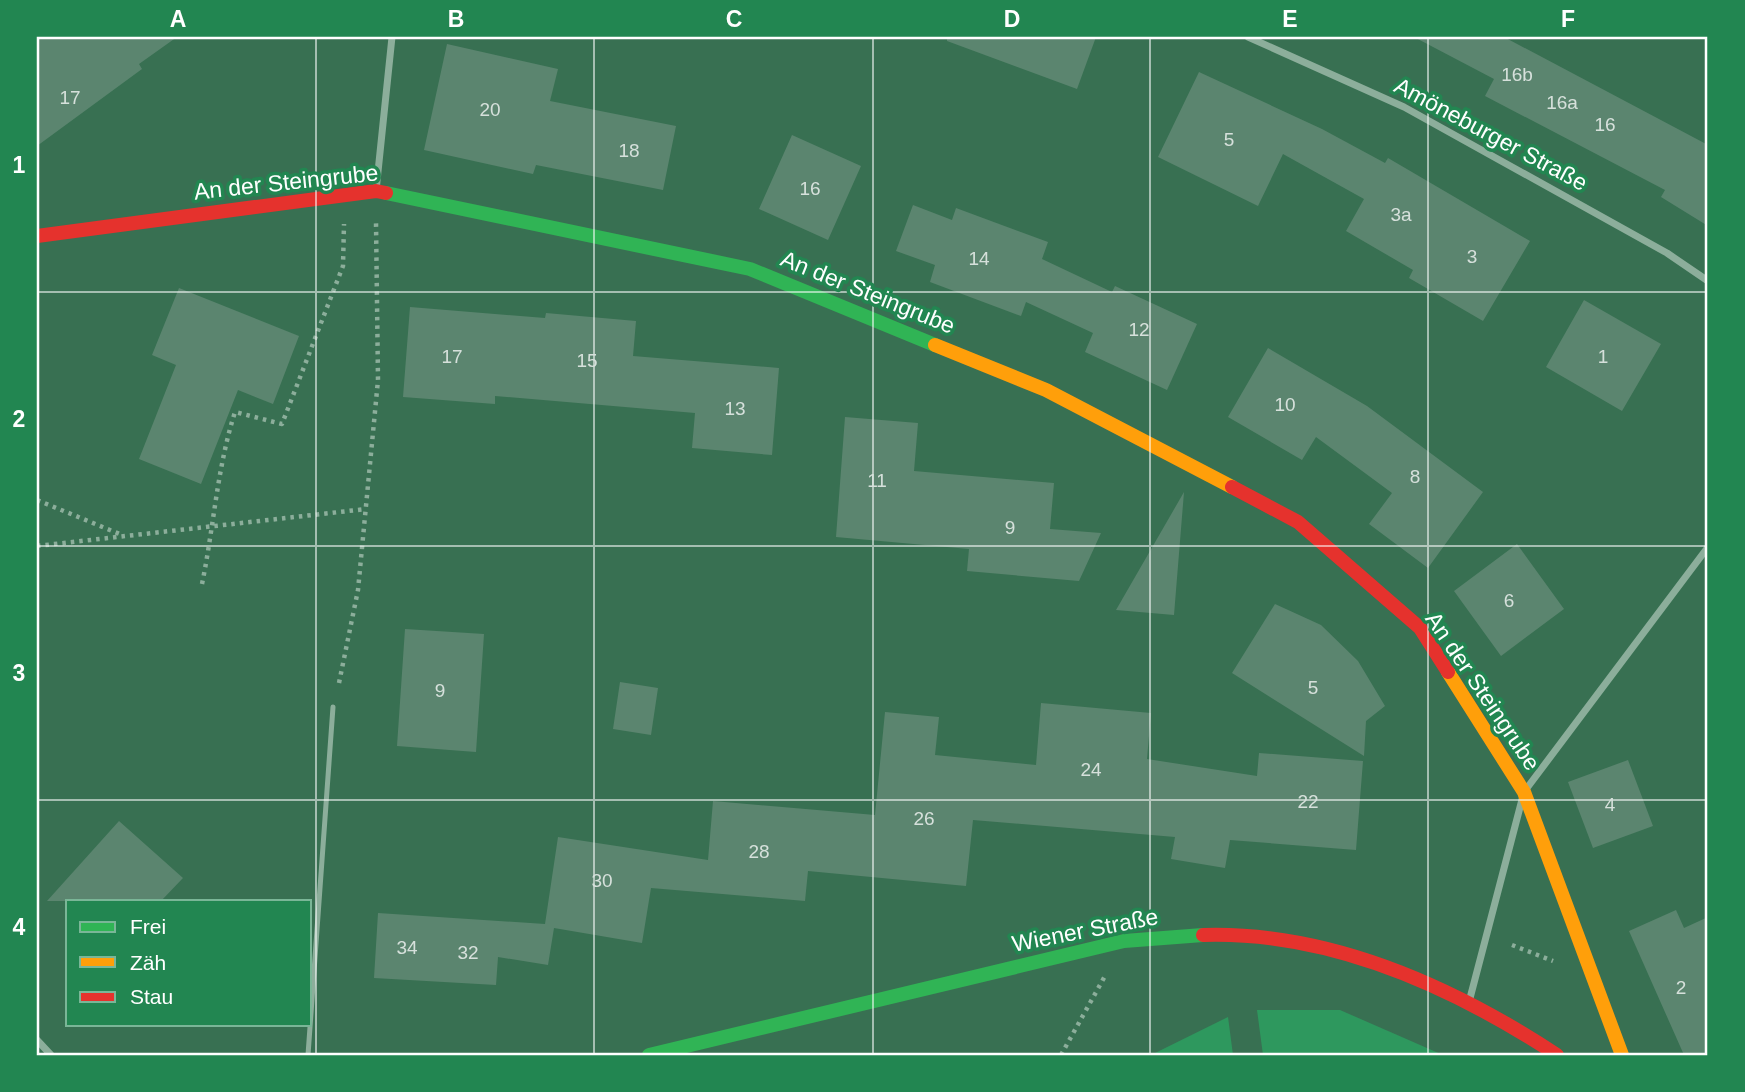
<svg xmlns="http://www.w3.org/2000/svg" width="1745" height="1092" viewBox="0 0 1745 1092" font-family="Helvetica,sans-serif">
<rect width="100%" height="100%" fill="#387052"/>
<path fill="#2e985e" d="M 1257,1010 L 1340,1010 L 1443,1055 L 1263,1055 Z
M 1228,1017 L 1233,1055 L 1151,1055 Z"/>
<path fill="#5b856f" d="M 37,37 L 177,37 L 139,64 L 142,69 L 37,146 Z
M 947,37 L 1096,37 L 1077,89 L 947,41 Z
M 1414,37 L 1504,37 L 1708,145 L 1708,226 L 1661,197 L 1665,190 L 1485,96 L 1494,79 Z
M 447,44 L 558,69 L 550,101 L 676,126 L 663,190 L 536,165 L 533,174 L 424,150 Z
M 1199,72 L 1322,129 L 1385,163 L 1388,158 L 1530,241 L 1483,321 L 1409,278 L 1413,270 L 1346,231 L 1364,199 L 1283,154 L 1258,206 L 1158,157 Z
M 792,135 L 861,166 L 828,240 L 759,209 Z
M 913,205 L 952,220 L 956,208 L 1048,242 L 1042,259 L 1112,292 L 1115,286 L 1197,324 L 1167,390 L 1085,352 L 1093,333 L 1026,302 L 1021,316 L 930,282 L 935,265 L 896,251 Z
M 179,288 L 299,336 L 273,404 L 238,390 L 201,484 L 139,459 L 176,365 L 152,355 Z
M 1584,300 L 1661,344 L 1622,411 L 1546,367 Z
M 410,307 L 545,318 L 546,313 L 636,321 L 633,356 L 779,368 L 772,455 L 692,448 L 695,413 L 495,396 L 495,404 L 403,397 Z
M 1268,348 L 1367,406 L 1483,492 L 1428,568 L 1369,524 L 1392,493 L 1316,437 L 1302,460 L 1228,417 Z
M 845,417 L 918,423 L 914,471 L 1054,483 L 1050,529 L 1101,533 L 1079,581 L 967,571 L 969,549 L 836,537 Z
M 1184,492 L 1174,615 L 1116,610 Z
M 1517,544 L 1564,609 L 1501,656 L 1454,591 Z
M 1275,604 L 1321,625 L 1358,661 L 1385,706 L 1366,721 L 1364,756 L 1232,673 Z
M 405,629 L 484,634 L 476,752 L 397,746 Z
M 620,682 L 658,688 L 651,735 L 613,729 Z
M 1041,703 L 1151,713 L 1147,759 L 1257,776 L 1259,753 L 1363,761 L 1356,850 L 1230,840 L 1225,868 L 1171,859 L 1175,837 L 973,820 L 966,886 L 808,871 L 805,901 L 651,888 L 642,943 L 554,928 L 548,965 L 498,957 L 496,985 L 374,978 L 378,913 L 545,924 L 558,837 L 708,860 L 713,801 L 875,815 L 885,712 L 939,717 L 935,755 L 1036,765 Z
M 1628,760 L 1653,826 L 1593,848 L 1568,782 Z
M 119,821 L 183,878 L 161,901 L 47,901 Z
M 1676,910 L 1684,928 L 1708,917 L 1708,1055 L 1684,1055 L 1629,931 Z"/>
<g fill="none" stroke-linecap="round" stroke-linejoin="round">
<path stroke="#8cae9b" stroke-width="4.5" stroke-dasharray="3.5 5" stroke-linecap="butt" d="M 37,500 L 122,535
M 37,546 L 366,509
M 202,584 C 214,526 217,468 235,412 L 282,424 L 343,266 L 344,224
M 339,683 L 358,590 L 378,380 L 376,222
M 1512,945 L 1553,961
M 1061,1055 L 1105,976"/>
<path stroke="#8cae9b" stroke-width="5" d="M 308,1055 L 333,707"/>
<path stroke="#8cae9b" stroke-width="7" d="M 1248,37 L 1404,107 L 1667,253 L 1708,281
M 376,191 L 392,37
M 1469,1002 L 1524,792 L 1708,547
M 37,1040 L 51,1055"/>
<path stroke="#30b455" stroke-width="14" d="M 386,193 L 750,269 L 935,345
M 649,1055 L 1124,941 L 1203,935"/>
<path stroke="#ff9f0a" stroke-width="14" d="M 935,345 L 1046,390 L 1232,487
M 1448,672 L 1524,792 L 1622,1055"/>
<path stroke="#e5322d" stroke-width="14" d="M 37,236 L 376,191 L 386,193
M 1232,487 L 1298,522 L 1420,628 L 1448,672
M 1203,935 C 1331,931 1452,986 1557,1055"/>
</g>
<path fill="none" stroke="#fff" stroke-width="2" stroke-opacity="0.55" d="M 316,37 L 316,1055M 594,37 L 594,1055M 873,37 L 873,1055M 1150,37 L 1150,1055M 1428,37 L 1428,1055M 37,292 L 1708,292M 37,546 L 1708,546M 37,800 L 1708,800"/>
<g text-anchor="middle" dominant-baseline="central" stroke-width="7" stroke-linejoin="round" paint-order="stroke">
<g font-size="19" fill="#d6e0db">
<text x="1517" y="74">16b</text>
<text x="70" y="97">17</text>
<text x="1562" y="102">16a</text>
<text x="490" y="109">20</text>
<text x="1605" y="124">16</text>
<text x="1229" y="139">5</text>
<text x="629" y="150">18</text>
<text x="810" y="188">16</text>
<text x="1401" y="214">3a</text>
<text x="1472" y="256">3</text>
<text x="979" y="258">14</text>
<text x="1139" y="329">12</text>
<text x="452" y="356">17</text>
<text x="1603" y="356">1</text>
<text x="587" y="360">15</text>
<text x="1285" y="404">10</text>
<text x="735" y="408">13</text>
<text x="1415" y="476">8</text>
<text x="877" y="480">11</text>
<text x="1010" y="527">9</text>
<text x="1509" y="600">6</text>
<text x="1313" y="687">5</text>
<text x="440" y="690">9</text>
<text x="1091" y="769">24</text>
<text x="1308" y="801">22</text>
<text x="1610" y="804">4</text>
<text x="924" y="818">26</text>
<text x="759" y="851">28</text>
<text x="602" y="880">30</text>
<text x="407" y="947">34</text>
<text x="468" y="952">32</text>
<text x="1681" y="987">2</text>
</g>
<g font-size="23" fill="#fff" stroke="#228651">
<text transform="translate(1491 134) rotate(28)">Amöneburger Straße</text>
<text transform="translate(286 182) rotate(-6)">An der Steingrube</text>
<text transform="translate(868 292) rotate(22)">An der Steingrube</text>
<text transform="translate(1483 691) rotate(56)">An der Steingrube</text>
<text transform="translate(1085 930) rotate(-11)">Wiener Straße</text>
</g>
</g>
<rect width="1745" height="1092" fill="none" stroke="#228651" stroke-width="77"/>
<rect x="66" y="900" width="245" height="126" fill="#228651" stroke="#7ab697" stroke-width="2"/>
<rect x="80" y="922" width="35" height="10" fill="#30b455" stroke="#7ab697" stroke-width="2"/>
<text x="130" y="934" font-size="21" fill="#ffffff">Frei</text>
<rect x="80" y="957" width="35" height="10" fill="#ff9f0a" stroke="#7ab697" stroke-width="2"/>
<text x="130" y="970" font-size="21" fill="#ffffff">Zäh</text>
<rect x="80" y="992" width="35" height="10" fill="#e5322d" stroke="#7ab697" stroke-width="2"/>
<text x="130" y="1004" font-size="21" fill="#ffffff">Stau</text>
<rect x="38" y="38" width="1668" height="1016" fill="none" stroke="#fff" stroke-width="2.5"/>
<g font-size="23" text-anchor="middle" font-weight="bold" fill="#fff">
<text x="178" y="27">A</text>
<text x="456" y="27">B</text>
<text x="734" y="27">C</text>
<text x="1012" y="27">D</text>
<text x="1290" y="27">E</text>
<text x="1568" y="27">F</text>
<text x="19" y="173">1</text>
<text x="19" y="427">2</text>
<text x="19" y="681">3</text>
<text x="19" y="935">4</text>
</g>
</svg>
